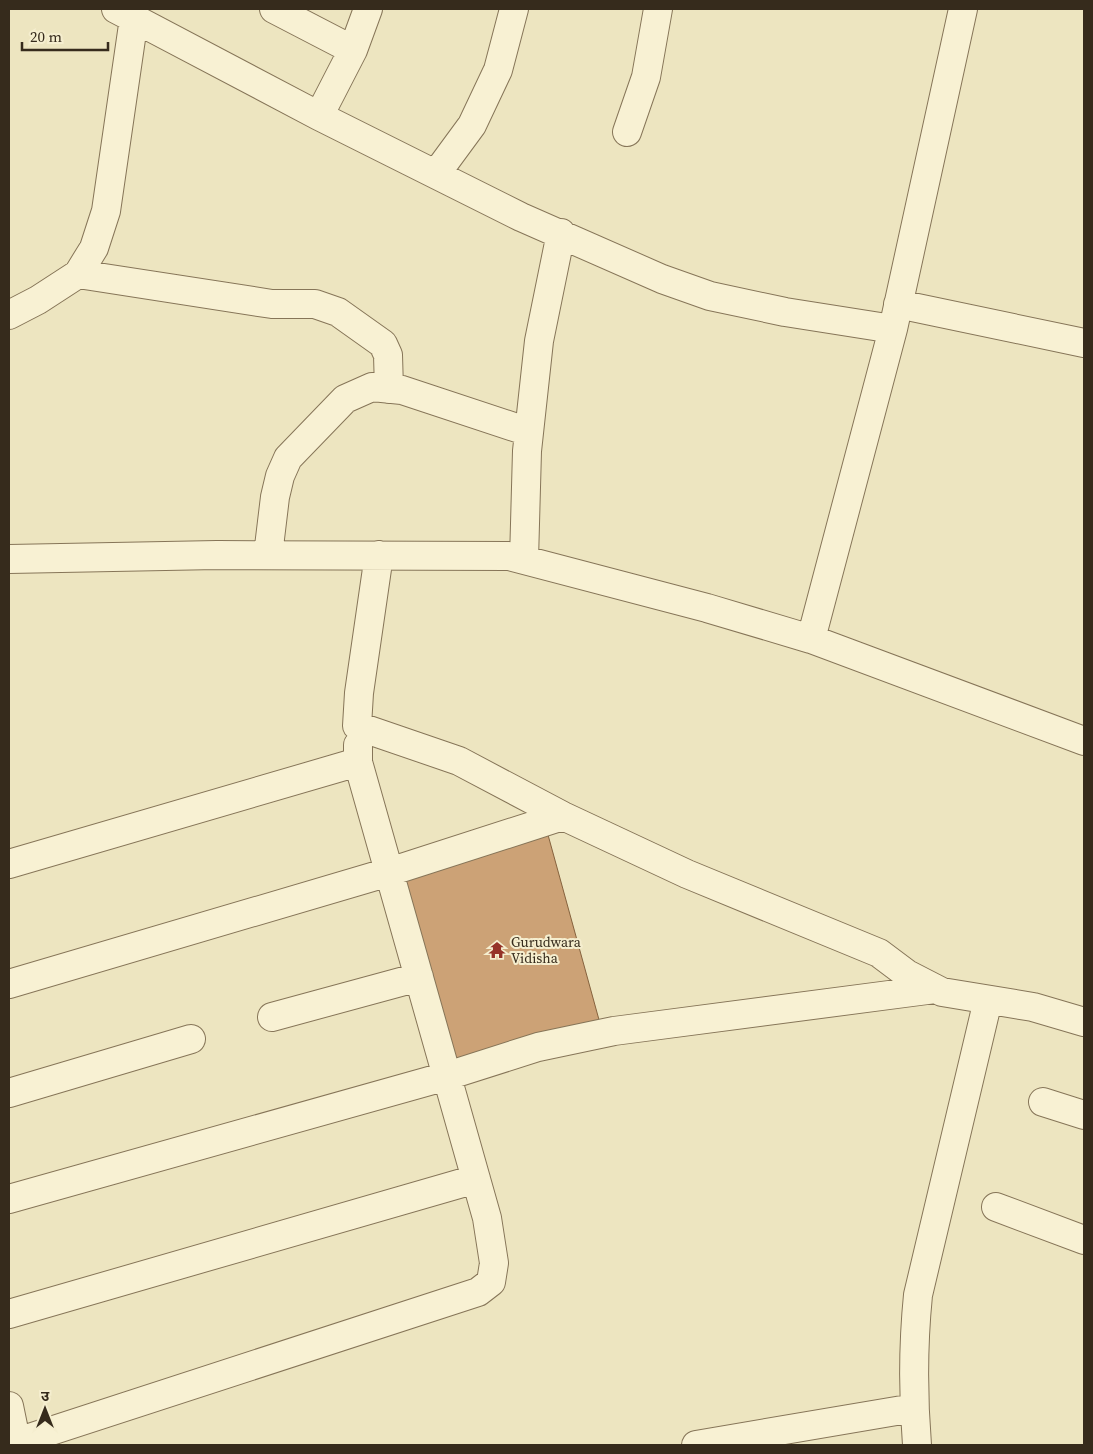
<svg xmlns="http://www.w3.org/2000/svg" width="1093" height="1454" viewBox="0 0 1093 1454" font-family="'Source Serif 4','Noto Sans Devanagari',serif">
<rect width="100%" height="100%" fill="#ede5c0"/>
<path fill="#cca276" stroke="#85623e" d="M 545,824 L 601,1027 L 449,1067 L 392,873 Z"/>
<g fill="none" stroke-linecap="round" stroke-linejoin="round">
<g stroke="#867558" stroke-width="30">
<path id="minor" d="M 116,9 L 319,116 L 521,217 L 662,279 L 710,296 L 785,312 L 893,329
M 274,9 L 353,50
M 319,116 L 353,50 L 368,9
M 627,132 L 646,77 L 658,9
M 436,174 L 472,125 L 498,70 L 514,9
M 78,274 L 272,304 L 315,304 L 338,312 L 383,344 L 388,355 L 389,389
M 898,304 L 1084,343
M 9,315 L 38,300 L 78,274 L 94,248 L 106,211 L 134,18
M 268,555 L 275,497 L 280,476 L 288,458 L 345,399 L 372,387 L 402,390 L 529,432
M 379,555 L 359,693 L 357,726 L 459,761 L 563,816 L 687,874 L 879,953 L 907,974 L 942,992 L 1033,1007 L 1084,1022
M 9,559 L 217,555 L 509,556 L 707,608 L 811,639 L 1084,741
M 524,560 L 527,451 L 539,341 L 561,233
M 811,639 L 893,329 L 963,9
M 9,864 L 358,762 L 358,745
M 9,984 L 389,872 L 563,816
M 272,1017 L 419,977
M 9,1093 L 191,1039
M 1043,1102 L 1084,1115
M 9,1199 L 447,1076 L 538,1047 L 614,1031 L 935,989
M 996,1207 L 1084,1240
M 9,1314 L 476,1179
M 9,1406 L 17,1445
M 17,1442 L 478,1292 L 491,1282 L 494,1263 L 487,1218 L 358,762
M 696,1445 L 914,1408
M 917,1445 C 913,1395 913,1345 918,1295 L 988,1000"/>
</g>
<use href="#minor" stroke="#f8f1d3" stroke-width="28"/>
</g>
<defs>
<g id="temple-bare" transform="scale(1.35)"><path d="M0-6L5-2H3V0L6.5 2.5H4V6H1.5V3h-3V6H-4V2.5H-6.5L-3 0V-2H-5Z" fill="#953328" stroke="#f5eecf" stroke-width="2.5" paint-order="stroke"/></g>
</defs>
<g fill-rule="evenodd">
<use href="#temple-bare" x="497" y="950"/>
</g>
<g text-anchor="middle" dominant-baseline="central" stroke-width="4" stroke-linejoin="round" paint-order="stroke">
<g font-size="14" fill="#362b1c" stroke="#f5eecf" text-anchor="start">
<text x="511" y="942">Gurudwara<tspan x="511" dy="16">Vidisha</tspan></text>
</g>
</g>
<rect width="1093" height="1454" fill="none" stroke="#362b1c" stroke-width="20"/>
<g transform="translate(45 1409)" stroke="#f5eecf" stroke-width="4" paint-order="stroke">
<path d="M0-4L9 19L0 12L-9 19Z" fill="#362b1c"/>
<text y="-8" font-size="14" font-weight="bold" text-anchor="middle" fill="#362b1c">उ</text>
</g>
<path d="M22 42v8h86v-8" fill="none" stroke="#362b1c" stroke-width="2.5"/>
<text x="30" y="42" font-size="15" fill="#362b1c" stroke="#f5eecf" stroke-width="4" paint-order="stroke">20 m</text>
</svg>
